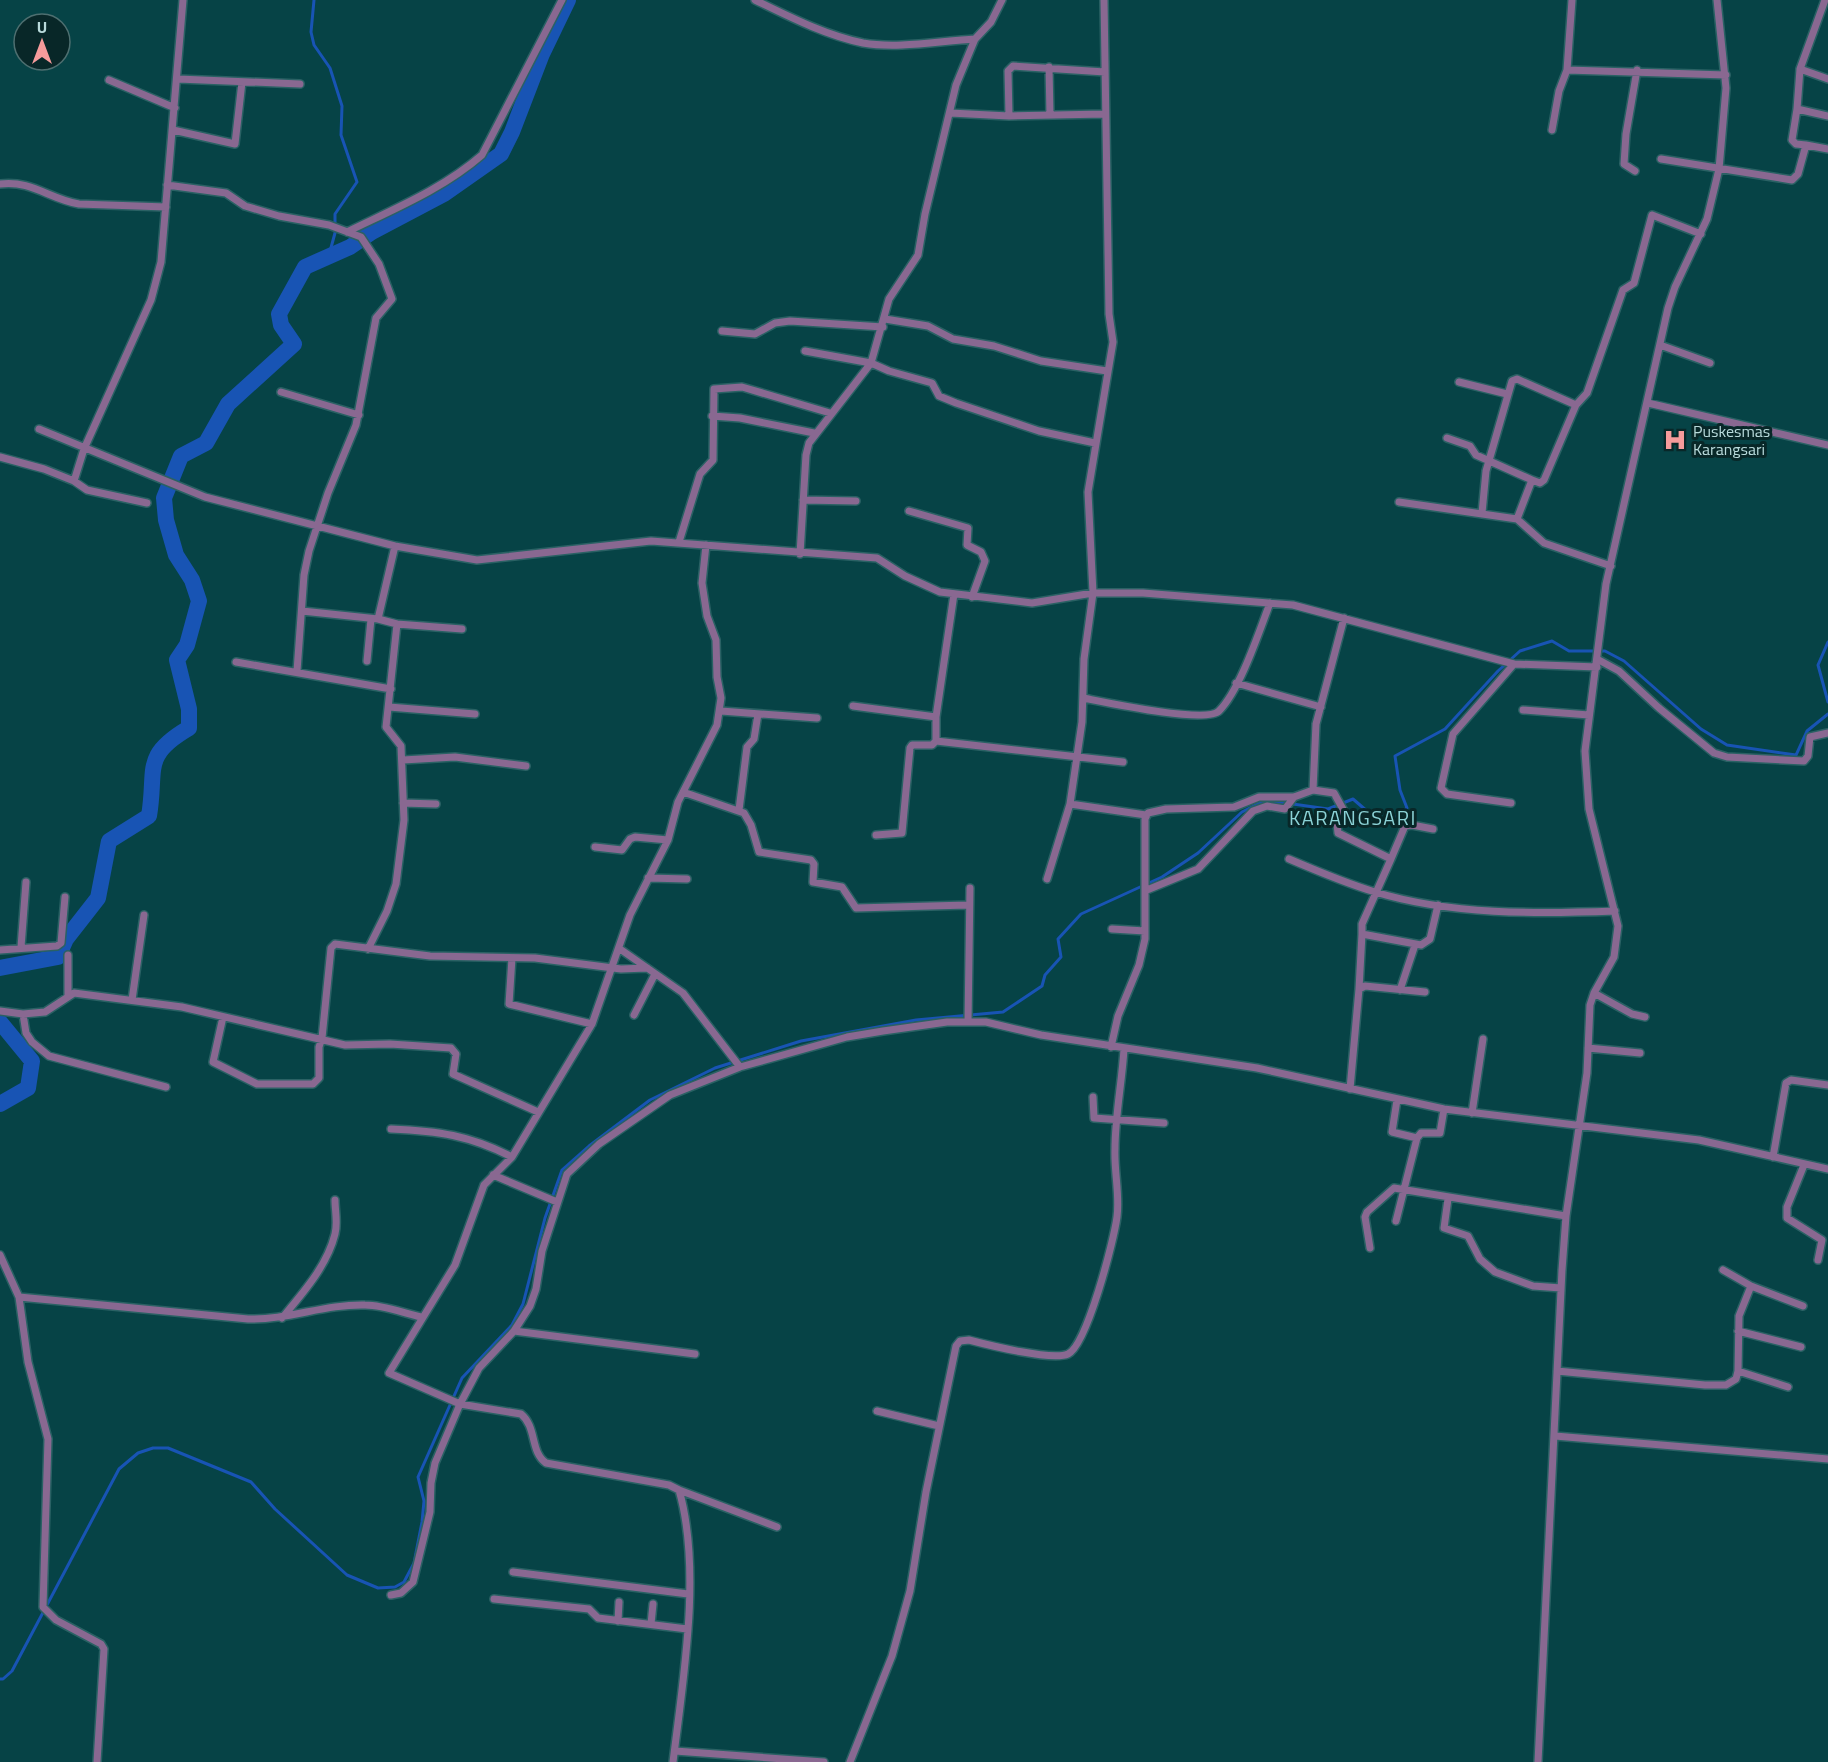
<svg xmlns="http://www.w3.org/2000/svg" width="1828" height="1762" viewBox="0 0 1828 1762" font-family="'Titillium Web',sans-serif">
<rect width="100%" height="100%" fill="#064346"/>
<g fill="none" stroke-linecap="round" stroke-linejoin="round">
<path stroke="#1854b4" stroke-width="3" d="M 314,0 L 311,32 L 314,45 L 330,68 L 342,106 L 341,135 L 357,182 L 335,214 L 335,233 L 329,255
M 1828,642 L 1818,665 L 1828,702
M 0,1679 L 3,1679 L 12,1671 L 119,1469 L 138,1453 L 153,1448 L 168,1448 L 251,1482 L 275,1509 L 347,1575 L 378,1588 L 395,1587 L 404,1582 L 414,1563 L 422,1522 L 424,1501 L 418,1477 L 462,1378 L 512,1325 L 523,1304 L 545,1218 L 562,1170 L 589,1146 L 650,1100 L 715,1068 L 801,1041 L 916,1020 L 1003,1012 L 1042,986 L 1045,975 L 1061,957 L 1058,939 L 1081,914 L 1162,877 L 1198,853 L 1242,812 L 1265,800 L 1328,809 L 1353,799 L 1382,824 L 1390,822 L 1407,808 L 1400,790 L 1395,756 L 1445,729 L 1498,671 L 1520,651 L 1552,641 L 1569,651 L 1605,651 L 1624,661 L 1701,729 L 1727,745 L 1796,755 L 1807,731 L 1828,714"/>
<path stroke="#1854b4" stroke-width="16" d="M 0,968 L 58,957 L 66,939 L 98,898 L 109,841 L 149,816 C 157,769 141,756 189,728 L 189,709 L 177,660 L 187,645 L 199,601 L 192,580 L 176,555 L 166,520 L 164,498 L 181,456 L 206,443 L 228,404 L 294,344 L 281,325 L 279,314 L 305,267 L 350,247 L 372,232 L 444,194 L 501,154 L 512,132 L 542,54 L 568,0
M 0,1022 L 32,1061 L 28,1088 L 0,1104"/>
<g stroke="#2a6164" stroke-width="10">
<path id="street" d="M 755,0 C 790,17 825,35 863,43 C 898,49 939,41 975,39
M 1049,67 L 1050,115
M 1800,69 L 1828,79
M 1567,70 L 1726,75
M 178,79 L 300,84
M 109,80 L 175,108
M 1797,109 L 1800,69 L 1825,0
M 950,113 L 1009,116 L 1105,114
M 1009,116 L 1008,71 L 1013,66 L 1105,72
M 173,130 L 235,144 L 242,82
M 1552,130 L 1559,91 L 1567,70 L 1572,0
M 1806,145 L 1796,144 L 1792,140 L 1797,109 L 1828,116
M 1661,159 L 1792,180 L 1798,174 L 1806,145 L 1828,149
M 1635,171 L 1624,164 L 1626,134 L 1637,70
M 0,184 C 32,180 49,199 79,204 L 166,207
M 167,185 L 226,193 L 245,206 L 279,216 L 329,225 L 361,237 L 379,264 L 392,299 L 376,318 L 356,425 L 328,493 L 309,551 L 304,575 L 297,671
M 347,232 C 394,209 443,189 482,155 L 562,0
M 885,319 L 928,326 L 953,339 L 994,346 L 1041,361 L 1107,371
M 722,331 L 755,334 L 775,323 L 790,321 L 883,327
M 1660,345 L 1710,363
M 805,351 L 871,363 L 889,371 L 932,383 L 939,396 L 956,403 L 1039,431 L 1095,443
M 1459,382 L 1507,394
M 281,392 L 359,415
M 1648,403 L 1828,445
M 712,416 L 740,418 L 814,433
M 39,429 L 205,497 L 395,546 L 477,560 L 651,541 L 877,558 L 905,576 L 940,592 L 1032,603 L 1093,593 L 1143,593 L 1293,605 L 1514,664 L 1597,667
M 1447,438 L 1470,446 L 1476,455 L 1532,480
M 0,457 L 44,469 L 74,481 L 87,490 L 147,503
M 74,481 L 84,449 L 151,300 L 161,262 L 183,0
M 803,500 L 856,501
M 1399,502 L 1517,519 L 1544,543 L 1611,566
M 909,511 L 968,528 L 967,545 L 981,552 L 985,561 L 972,597
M 1482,513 L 1486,471 L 1512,381 L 1517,379 L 1576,405
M 1517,519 L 1532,480 L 1540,483 L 1544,480 L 1576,405 L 1587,393 L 1623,290 L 1634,283 L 1652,215 L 1701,234
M 679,542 L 700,474 L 713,460 L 714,389 L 742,387 L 830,413
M 800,554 L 806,455 L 809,443 L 871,363 L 889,299 L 918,255 L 925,214 L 956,85 L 975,39 L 991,22 L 1002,0
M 954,594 L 936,717 L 936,741 L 1123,762
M 302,611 L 378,619 L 397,624 L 386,727 L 401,746 L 404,820 L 396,884 L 387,911 L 368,949
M 378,619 L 395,546
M 397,624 L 462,629
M 1597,659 L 1619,671 L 1659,708 L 1714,753 L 1727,757 L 1804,761 L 1808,756 L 1810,737 L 1828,733
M 367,661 L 371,619
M 236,662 L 391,689
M 1236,683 L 1321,707
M 1083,698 C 1104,702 1206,724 1219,711 C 1240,690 1259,632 1270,603
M 853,706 L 936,717
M 389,707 L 475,714
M 1523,710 L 1589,715
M 721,711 L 817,718
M 403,760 L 455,757 L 526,766
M 1313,790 L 1316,724 L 1344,618
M 683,792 L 744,813 L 751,825 L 759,852 L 811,860 L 814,864 L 813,882 L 842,887 L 856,908 L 968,905
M 403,803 L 436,804
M 1511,803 L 1447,794 L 1441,788 L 1453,734 L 1514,664
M 1070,804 L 1146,815
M 739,810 L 747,747 L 754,739 L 758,714
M 876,835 L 902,833 L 910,748 L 912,745 L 932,745 L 936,741
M 595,847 L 622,850 L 630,839 L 635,837 L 668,840
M 1289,859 C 1317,871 1345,883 1375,892 C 1451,915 1536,914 1615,911
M 1391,859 L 1362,924 L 1362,934 L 1421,945 L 1430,939 L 1438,905
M 648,878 L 687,879
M 1047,879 L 1070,804 L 1082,722 L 1084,659 L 1093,593 L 1088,492 L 1113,342 L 1109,314 L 1104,0
M 1147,890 L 1198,869 L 1253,811 L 1267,806 L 1285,809 L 1294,797
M 1112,929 L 1145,931
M 21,947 L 26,882
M 620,949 L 683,993 L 740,1067
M 0,950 L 57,946 L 61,943 L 65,897
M 512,958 L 509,1004 L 592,1024
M 1359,989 L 1362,934
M 1400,990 L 1415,945
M 1594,993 L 1632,1014 L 1645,1017
M 68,995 L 68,955
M 132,1000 L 144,915
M 0,1011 L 23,1014 L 45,1012 L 74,993 L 182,1007 L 345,1045 L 390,1044 L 451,1048 L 456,1054 L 453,1074 L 538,1112
M 23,1014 L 26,1033 L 32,1042 L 49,1056 L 166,1087
M 634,1015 L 655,974
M 223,1017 L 213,1062 L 257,1084 L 313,1084 L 319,1078 L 319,1047 L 322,1038 L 331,948 L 335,944 L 430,956 L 535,958 L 621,969 L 647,968
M 968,1022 L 970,888
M 1111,1047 L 1118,1016 L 1139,965 L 1145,939 L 1145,819 L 1148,813 L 1166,809 L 1234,807 L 1259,797 L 1294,797 L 1313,790 L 1334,793 L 1344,811 L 1337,824 L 1338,833 L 1391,859 L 1405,826 L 1412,825 L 1433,829
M 1588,1048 L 1640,1053
M 1350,1089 L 1359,989 L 1365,986 L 1425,992
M 1093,1097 L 1094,1118 L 1164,1123
M 1397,1100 L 1392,1132 L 1417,1138
M 1472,1113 L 1483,1039
M 391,1129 C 438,1131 469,1135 512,1157
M 1773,1157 L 1786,1083 L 1791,1080 L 1828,1085
M 1804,1165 L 1787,1207 L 1787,1218 L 1822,1240 L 1818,1260
M 493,1175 L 557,1202
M 1448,1199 L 1444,1228 L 1468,1236 L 1480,1259 L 1495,1272 L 1533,1286 L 1561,1288
M 1396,1221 L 1417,1138 L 1421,1133 L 1440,1133 L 1444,1109
M 1370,1248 L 1365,1217 L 1367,1212 L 1394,1188 L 1566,1216
M 0,1255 L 19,1297 L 28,1362 L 48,1439 L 43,1607 L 56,1620 L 101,1644 L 104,1649 L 97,1762
M 1723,1270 L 1751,1286
M 19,1297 L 248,1319 C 288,1320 325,1304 365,1305 C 384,1305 403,1313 421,1317
M 282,1318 C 303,1293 327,1266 335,1234 C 338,1223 335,1211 335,1200
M 514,1331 L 695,1354
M 1738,1331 L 1801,1347
M 1557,1371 L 1705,1385 L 1726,1385 L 1736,1379 L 1738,1371 L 1739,1316 L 1751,1286 L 1803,1306
M 1738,1371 L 1788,1387
M 877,1411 L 939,1426
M 1555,1436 L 1828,1459
M 679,1490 L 777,1527
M 513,1572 L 688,1594
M 391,1595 L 401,1593 L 413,1582 L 430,1512 L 431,1483 L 435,1463 L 460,1404 L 479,1368 L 514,1331 L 530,1306 L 536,1289 L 542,1251 L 567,1174 L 599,1144 L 670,1095 L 740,1067 L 847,1037 L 883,1031 L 947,1022 L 986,1022 L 1041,1035 L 1257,1068 L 1444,1109 L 1699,1140 L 1828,1169
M 494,1599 L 589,1609 L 598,1618 L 687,1629
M 618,1621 L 619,1602
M 651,1624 L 653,1604
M 675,1751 L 824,1762
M 673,1762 C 683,1680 702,1570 679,1490 L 669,1485 L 546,1463 C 530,1452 537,1427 521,1414 L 460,1404 L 389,1373 L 455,1265 L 484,1185 L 512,1157 L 592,1024 L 630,915 L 668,840 L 678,802 L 717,725 L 721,698 L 717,677 L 716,640 L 707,616 L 702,583 L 706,545
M 850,1762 L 892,1656 L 910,1591 L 926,1492 L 956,1346 L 960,1341 L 969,1340 C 988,1345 1052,1361 1068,1354 C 1087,1345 1114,1240 1117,1217 C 1120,1195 1114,1172 1115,1149 C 1115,1116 1122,1082 1124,1049
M 1538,1762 L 1562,1270 L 1566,1216 L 1587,1073 L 1590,1005 L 1594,993 L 1614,957 L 1618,926 L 1589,809 L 1585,751 L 1606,584 L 1668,308 L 1675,287 L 1707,219 L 1719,169 L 1726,88 L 1717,0"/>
</g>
<use href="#street" stroke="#896891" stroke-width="7"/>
</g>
<defs>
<g id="hospital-bare" transform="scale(1.8)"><path d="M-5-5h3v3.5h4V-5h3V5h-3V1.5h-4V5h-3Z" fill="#f59b9b" stroke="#082728" stroke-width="2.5" paint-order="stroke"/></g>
</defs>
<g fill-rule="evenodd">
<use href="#hospital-bare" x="1675" y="440"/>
</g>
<g text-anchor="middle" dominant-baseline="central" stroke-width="6" stroke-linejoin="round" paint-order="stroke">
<g font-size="16" fill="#b8dadb" stroke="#082728" text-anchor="start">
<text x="1693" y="431">Puskesmas<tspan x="1693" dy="18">Karangsari</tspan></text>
</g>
<g font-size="20" letter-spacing="1.5" fill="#8bd2d6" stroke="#082728">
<text x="1353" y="817">KARANGSARI</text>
</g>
</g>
<g transform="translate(42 42)"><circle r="28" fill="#082728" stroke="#4e6f70" stroke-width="1.5"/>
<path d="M0-4.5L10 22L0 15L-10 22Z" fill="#f59b9b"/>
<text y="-9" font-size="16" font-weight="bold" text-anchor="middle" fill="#b8dadb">U</text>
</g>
</svg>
